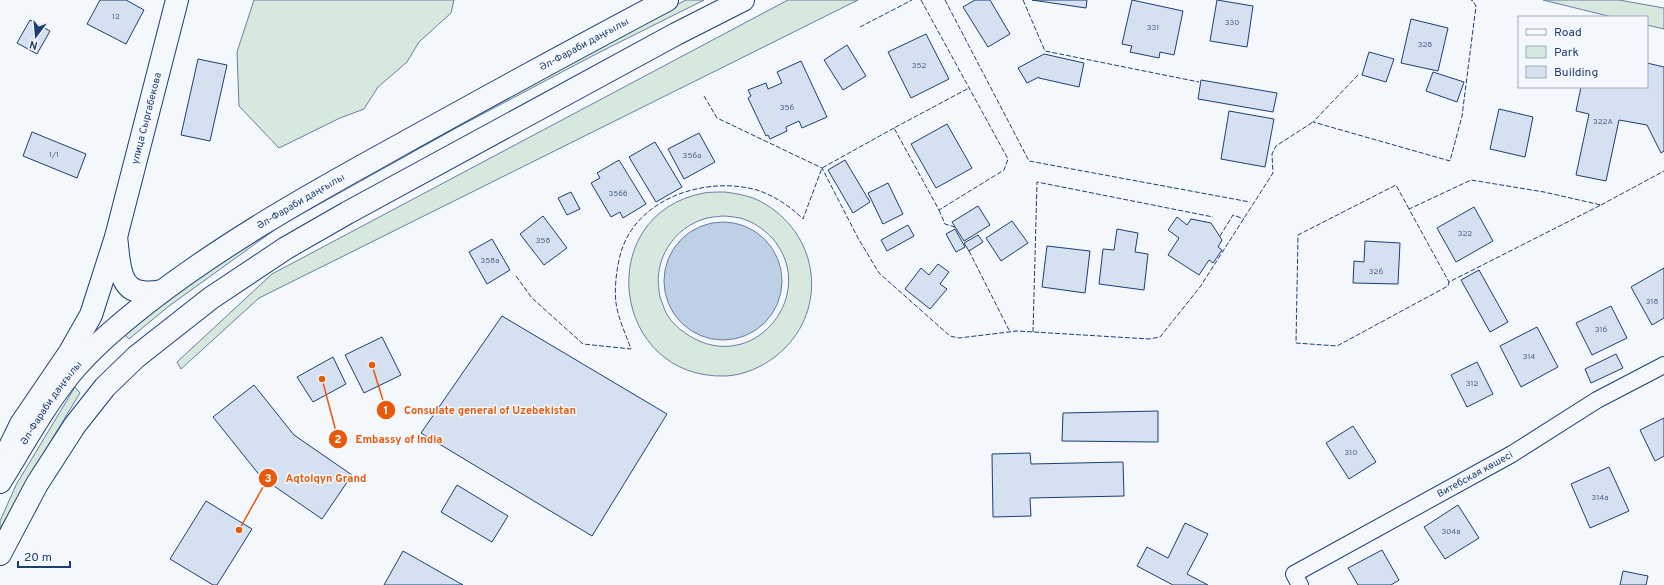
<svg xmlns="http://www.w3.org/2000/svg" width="1664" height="585" viewBox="0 0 1664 585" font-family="Overpass,sans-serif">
<rect width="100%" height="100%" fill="#f4f7fb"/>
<path fill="#d7e8df" stroke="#687fa3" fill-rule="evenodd" d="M 254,0 L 454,0 L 451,13 L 419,42 L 407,62 L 378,87 L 364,109 L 340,118 L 279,148 L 239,106 L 237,52 Z
M 686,0 L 704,0 L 596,54 L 458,127 L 280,226 L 169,306 L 129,339 L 125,335 L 167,301 L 277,220 L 593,46 Z
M 788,0 L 858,0 L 259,298 L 181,369 L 177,362 L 272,274 Z
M 1543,0 L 1619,0 L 1664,8 L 1664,29 L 1647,25 L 1647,17 L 1612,17 Z
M 725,192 C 738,194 753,196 765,204 C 822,238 828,315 776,356 C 762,367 744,375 726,376 C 611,380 591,214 704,193 C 710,192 718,192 725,192 ZM 722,216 C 728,216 734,217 740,218 C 752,221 764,229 773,239 C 818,292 758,371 695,339 C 681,332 667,320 663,305 C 661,300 659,295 659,290 C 654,259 674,228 704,219 C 709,217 716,217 722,216 Z
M 75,387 L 80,393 L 21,490 L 0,537 L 0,521 L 16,485 Z"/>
<path fill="#bed0e5" stroke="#687fa3" d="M664 281a59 59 0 1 1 118 0a59 59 0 1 1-118 0Z"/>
<path fill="#d5e0f0" stroke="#1d3f73" d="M 100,0 L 126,0 L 144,10 L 126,44 L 87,24 Z
M 975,0 L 990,0 L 1010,34 L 988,47 L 963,7 Z
M 1032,0 L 1087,0 L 1086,8 Z
M 1132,0 L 1183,11 L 1174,55 L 1160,52 L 1159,58 L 1130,52 L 1132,46 L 1122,44 Z
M 1217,0 L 1253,6 L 1247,47 L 1210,41 Z
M 1411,19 L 1448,28 L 1438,71 L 1401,63 Z
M 30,20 L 50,31 L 37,54 L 17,43 Z
M 926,34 L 949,79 L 911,98 L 888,52 Z
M 847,45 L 866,76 L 843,90 L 824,60 Z
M 1369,52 L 1394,59 L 1386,82 L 1362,75 Z
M 1044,54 L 1084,63 L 1079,87 L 1039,78 L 1039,77 L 1027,83 L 1018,68 Z
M 198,59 L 227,65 L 210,141 L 181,135 Z
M 801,61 L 827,117 L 802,128 L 799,121 L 786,127 L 787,131 L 770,139 L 768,135 L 766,136 L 748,98 L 751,96 L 748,90 L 766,83 L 768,89 L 782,83 L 777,72 Z
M 1647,63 L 1664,67 L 1664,151 L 1661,153 L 1647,125 L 1619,120 L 1606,181 L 1576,175 L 1589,114 L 1576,111 L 1581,87 L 1647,87 Z
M 1433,72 L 1464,82 L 1457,102 L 1426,91 Z
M 1201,80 L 1277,93 L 1273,112 L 1198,99 Z
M 1499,109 L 1533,117 L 1525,157 L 1490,149 Z
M 1229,111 L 1274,119 L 1265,167 L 1221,159 Z
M 947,124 L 972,168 L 936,188 L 911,144 Z
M 32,132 L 86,154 L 77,178 L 23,156 Z
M 699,133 L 715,162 L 684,179 L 668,149 Z
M 655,142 L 682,187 L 656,202 L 629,157 Z
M 619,160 L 646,204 L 623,218 L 620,212 L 611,217 L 591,183 L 600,178 L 597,173 Z
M 845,160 L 870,202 L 853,213 L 828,170 Z
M 888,183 L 903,214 L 883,224 L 868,193 Z
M 571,192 L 580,209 L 567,215 L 558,198 Z
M 978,206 L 990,225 L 964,241 L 952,222 Z
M 1474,207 L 1493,241 L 1456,262 L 1437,228 Z
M 543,216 L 567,248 L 544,265 L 520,234 Z
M 1177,217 L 1187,225 L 1191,219 L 1211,223 L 1222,240 L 1218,247 L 1222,250 L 1213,263 L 1209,260 L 1199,275 L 1168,255 L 1179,238 L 1168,230 Z
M 1012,221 L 1028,243 L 1001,261 L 986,238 Z
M 908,225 L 914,236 L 887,251 L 881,240 Z
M 955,229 L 965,247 L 956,252 L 946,234 Z
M 1117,229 L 1138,233 L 1135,252 L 1148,254 L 1144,290 L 1099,284 L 1103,249 L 1114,250 Z
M 978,235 L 983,242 L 969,251 L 964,243 Z
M 492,239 L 510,270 L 487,284 L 469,252 Z
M 1365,241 L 1400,243 L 1398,284 L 1353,283 L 1354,261 L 1364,262 Z
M 1047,246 L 1090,251 L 1085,293 L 1042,287 Z
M 938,264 L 949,272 L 940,284 L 947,289 L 930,309 L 905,289 L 921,268 L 929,275 Z
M 1664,268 L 1664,318 L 1652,325 L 1631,287 Z
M 1479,270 L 1508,322 L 1490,332 L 1461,280 Z
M 1611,306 L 1627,338 L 1592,355 L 1576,323 Z
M 502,316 L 667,414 L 592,536 L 421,433 Z
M 1537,327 L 1558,367 L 1521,387 L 1500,346 Z
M 382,337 L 401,375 L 364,393 L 345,355 Z
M 1616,354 L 1623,368 L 1591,383 L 1585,369 Z
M 333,357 L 346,384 L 313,402 L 297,377 Z
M 1477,362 L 1493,394 L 1467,407 L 1451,375 Z
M 254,385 L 294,435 L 352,475 L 322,519 L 261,477 L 213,417 Z
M 1158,411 L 1158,442 L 1062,441 L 1063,413 Z
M 1664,418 L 1664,456 L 1655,461 L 1640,430 Z
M 1353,426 L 1376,462 L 1349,479 L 1326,443 Z
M 1030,453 L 1031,464 L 1123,462 L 1124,496 L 1030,498 L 1031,516 L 993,517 L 992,454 Z
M 1609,467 L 1629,511 L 1590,528 L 1571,484 Z
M 457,485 L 508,516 L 492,542 L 441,512 Z
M 206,501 L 252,529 L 217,585 L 213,585 L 170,559 Z
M 1458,505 L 1479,538 L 1445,559 L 1424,527 Z
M 1185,523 L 1208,534 L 1187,574 L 1208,585 L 1173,585 L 1137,566 L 1147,547 L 1168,558 Z
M 1382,550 L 1399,580 L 1391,585 L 1358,585 L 1348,568 Z
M 403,551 L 463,585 L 384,585 Z
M 1623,571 L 1648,576 L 1646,585 L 1620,585 Z"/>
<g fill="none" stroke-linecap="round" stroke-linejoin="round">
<g stroke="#1d3f73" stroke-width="18">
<g id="street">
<path id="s1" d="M 1300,585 L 1294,574 L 1512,454 L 1597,400 L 1664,365"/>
</g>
</g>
<g stroke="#1d3f73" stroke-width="24">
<g id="secondary">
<path id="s2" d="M 4,459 L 21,424 L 70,352 L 91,315 L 116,237 L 177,0"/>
</g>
</g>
<g stroke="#1d3f73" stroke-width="24">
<g id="primary">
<path d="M 116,237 C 119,256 117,291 143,292 C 149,293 156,292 162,291"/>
<path id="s3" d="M 0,482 C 23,445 44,406 71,373 C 93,346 121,323 148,302 C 219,247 297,202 375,159 C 472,105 569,52 667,0"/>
<path d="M 0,554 L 37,484 L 75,425 L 105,387 L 136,357 L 211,298 L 286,248 L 347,213 L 676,34 L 743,0"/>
</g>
</g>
<use href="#street" stroke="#f4f7fb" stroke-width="16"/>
<use href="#secondary" stroke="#f4f7fb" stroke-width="22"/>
<use href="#primary" stroke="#f4f7fb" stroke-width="22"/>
<path stroke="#1d3f73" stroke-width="1" stroke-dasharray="5 2" stroke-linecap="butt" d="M 921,0 L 1008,159 L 1004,170 L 939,210 L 894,128 L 969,88
M 945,0 L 1029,161 L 1250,202
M 1023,0 L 1045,51 L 1199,82
M 860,27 L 912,0
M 1358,75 L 1313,122 L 1450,161 L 1462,116 L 1476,6 L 1473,1 L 1471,0
M 704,96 L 717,118 L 822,168 L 858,238 L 879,273 L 950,336 L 959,338 L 1017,331 L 1149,339 L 1160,337 L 1200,287 L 1273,173 L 1272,154 L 1276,146 L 1313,122
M 1601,205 L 1664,171
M 1409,209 L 1396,185 L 1298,235 L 1296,343 L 1337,346 L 1448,286 L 1449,282 L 1601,205 L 1544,192 L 1471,180 L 1409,209 L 1449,282
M 939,210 L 945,224 L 955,227
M 1220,236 L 1233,215 L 1244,219
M 969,251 L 1010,332
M 516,276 L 532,298 L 583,344 L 631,349 C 626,335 618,318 616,303 C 614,287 617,264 622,249 C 640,196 710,175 760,191 C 776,197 791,207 803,219 L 822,168 L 894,128
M 1033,332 L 1037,182 L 1213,217"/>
</g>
<g text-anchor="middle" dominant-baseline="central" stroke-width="3" stroke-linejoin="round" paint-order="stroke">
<g font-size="8" fill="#4b6792">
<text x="116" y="17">12</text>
<text x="1232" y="23">330</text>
<text x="1153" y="28">331</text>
<text x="1425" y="45">328</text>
<text x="919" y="66">352</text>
<text x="787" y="108">356</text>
<text x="1603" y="122">322А</text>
<text x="54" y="155">1/1</text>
<text x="692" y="156">356а</text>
<text x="618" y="194">356б</text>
<text x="1465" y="234">322</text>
<text x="543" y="241">358</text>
<text x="490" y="261">358а</text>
<text x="1376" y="272">326</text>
<text x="1652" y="302">318</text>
<text x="1601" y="330">316</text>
<text x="1529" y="357">314</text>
<text x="1472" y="384">312</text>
<text x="1351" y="453">310</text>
<text x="1600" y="498">314а</text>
<text x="1451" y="532">304а</text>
</g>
<g font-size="10" fill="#1d3f73" stroke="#f4f7fb">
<text stroke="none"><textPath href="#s3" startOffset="742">Әл-Фараби даңғылы</textPath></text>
<text stroke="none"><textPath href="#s2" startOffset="373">улица Сыргабекова</textPath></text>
<text stroke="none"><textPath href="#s3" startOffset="418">Әл-Фараби даңғылы</textPath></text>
<text stroke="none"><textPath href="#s3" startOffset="94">Әл-Фараби даңғылы</textPath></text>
<text stroke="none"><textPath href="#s1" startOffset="219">Витебская көшесі</textPath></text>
</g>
</g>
<path fill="none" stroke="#e8590c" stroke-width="1.5" d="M372 365L386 410M322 379L338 439M239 530L268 478"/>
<g fill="#e8590c" stroke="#f4f7fb" stroke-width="1.5">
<circle cx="372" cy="365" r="4"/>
<circle cx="322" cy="379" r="4"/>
<circle cx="239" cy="530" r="4"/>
<circle cx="386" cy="410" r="10"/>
<circle cx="338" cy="439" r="10"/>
<circle cx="268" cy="478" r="10"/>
</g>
<g font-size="12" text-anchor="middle" font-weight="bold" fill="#fff">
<text x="386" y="414">1</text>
<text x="338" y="443">2</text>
<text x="268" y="482">3</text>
</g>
<g font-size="11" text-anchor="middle" font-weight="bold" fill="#e8590c" stroke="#f4f7fb" stroke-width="3" stroke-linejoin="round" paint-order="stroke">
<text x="490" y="414">Consulate general of Uzebekistan</text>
<text x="399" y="443">Embassy of India</text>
<text x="326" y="482">Aqtolqyn Grand</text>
</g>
<rect x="1518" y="16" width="130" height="72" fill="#f4f7fb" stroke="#9eadc5"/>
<rect x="1526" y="29" width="20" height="6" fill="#f4f7fb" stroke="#9eadc5"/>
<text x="1554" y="36" font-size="12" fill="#1d3f73">Road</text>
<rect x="1526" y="46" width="20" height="12" fill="#d7e8df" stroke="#9eadc5"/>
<text x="1554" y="56" font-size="12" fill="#1d3f73">Park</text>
<rect x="1526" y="66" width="20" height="12" fill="#d5e0f0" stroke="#9eadc5"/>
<text x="1554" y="76" font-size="12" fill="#1d3f73">Building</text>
<g transform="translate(36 36) rotate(196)" stroke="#f4f7fb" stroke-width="3" paint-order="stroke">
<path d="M0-3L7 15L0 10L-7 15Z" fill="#1d3f73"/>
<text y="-6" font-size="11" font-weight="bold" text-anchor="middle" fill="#1d3f73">N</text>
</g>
<path d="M18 561v6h52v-6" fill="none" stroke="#1d3f73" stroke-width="2"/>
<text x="24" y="561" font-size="12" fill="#1d3f73" stroke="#f4f7fb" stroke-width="3" paint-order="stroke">20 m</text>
</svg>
